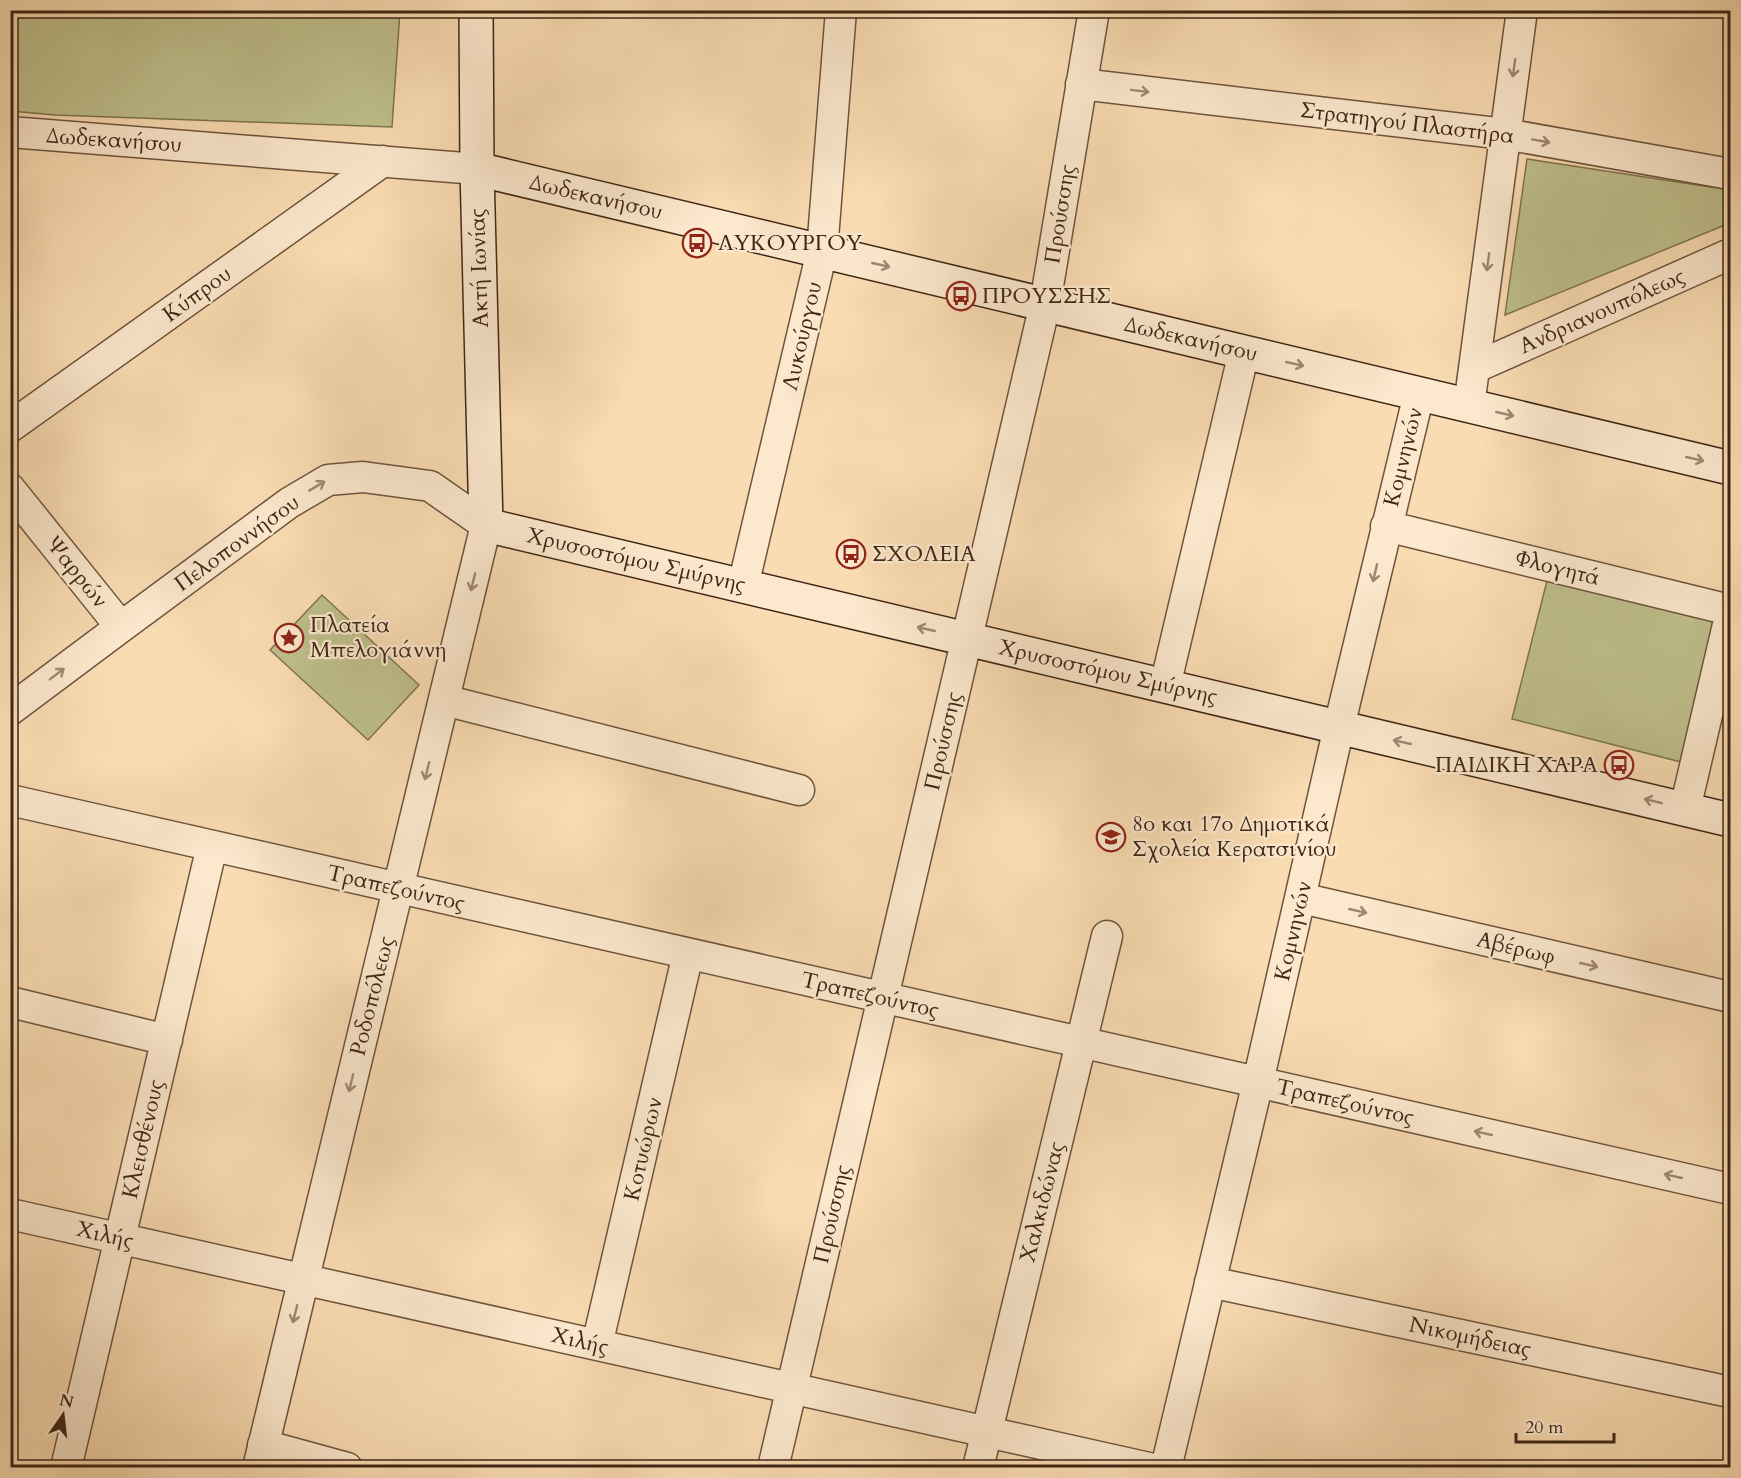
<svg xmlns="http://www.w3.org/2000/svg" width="1741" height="1478" viewBox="0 0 1741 1478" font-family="Cardo,serif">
<rect width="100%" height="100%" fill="#fadcb2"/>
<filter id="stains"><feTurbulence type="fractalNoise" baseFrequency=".00333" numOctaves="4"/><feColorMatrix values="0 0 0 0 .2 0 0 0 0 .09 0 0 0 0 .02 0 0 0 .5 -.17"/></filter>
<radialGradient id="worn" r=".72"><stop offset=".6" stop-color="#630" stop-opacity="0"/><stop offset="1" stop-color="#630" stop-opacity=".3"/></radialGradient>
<path fill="#bfc08c" stroke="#7f7352" stroke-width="1.5" d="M 10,11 L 400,11 L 392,127 L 55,115 L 11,111 Z
M 1527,159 L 1730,190 L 1730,223 L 1505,315 Z
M 1548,577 L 1721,620 L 1685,763 L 1512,719 Z
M 322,595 L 419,685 L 368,740 L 270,650 Z"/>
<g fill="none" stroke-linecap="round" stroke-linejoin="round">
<g stroke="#6e543e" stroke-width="33">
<path id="street" d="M 1081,84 L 1505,134 L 1730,174
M 10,132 L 477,169
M 1474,368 L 1730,254
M 1469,406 L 1522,10
M 10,427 L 383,161
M 10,489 L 121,627
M 1386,526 L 1730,610
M 743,586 L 822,251 L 841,10
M 1165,686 L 1244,352
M 444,700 L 799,790
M 10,710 L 121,627 L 289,503 L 328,480 L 363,477 L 430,486 L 486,525 L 258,1468
M 10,800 L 1730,1189
M 1685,809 L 1730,616
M 1301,898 L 1730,997
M 10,1002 L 167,1040
M 10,1214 L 1149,1468
M 1210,1282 L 1730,1392
M 597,1345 L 688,954
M 263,1445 L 347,1468
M 66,1468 L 212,846
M 773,1468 L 1045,304 L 1094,10
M 978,1468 L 1107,936
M 1166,1468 L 1258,1082 L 1339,727 L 1419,394"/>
</g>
<g stroke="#3f2617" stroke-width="36">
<path id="secondary" d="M 476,10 L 477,169 L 486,525 L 1730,820
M 477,169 L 1730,468"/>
</g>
<use href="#street" stroke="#fce8cd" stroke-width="30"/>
<use href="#secondary" stroke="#fce8cd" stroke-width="33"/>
</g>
<defs><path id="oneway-shaft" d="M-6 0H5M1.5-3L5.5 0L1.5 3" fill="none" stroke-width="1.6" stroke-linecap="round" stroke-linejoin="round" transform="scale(1.5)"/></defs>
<g stroke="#9e8772">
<use href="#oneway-shaft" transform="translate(1514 68) rotate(98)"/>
<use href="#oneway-shaft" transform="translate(1140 91) rotate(7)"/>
<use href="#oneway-shaft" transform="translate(1541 141) rotate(10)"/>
<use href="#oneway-shaft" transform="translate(1488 262) rotate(98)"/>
<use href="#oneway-shaft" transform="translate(881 265) rotate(13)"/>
<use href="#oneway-shaft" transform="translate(1295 364) rotate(13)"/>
<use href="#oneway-shaft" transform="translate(1505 414) rotate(13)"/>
<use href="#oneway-shaft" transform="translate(1695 459) rotate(13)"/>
<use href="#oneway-shaft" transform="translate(317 486) rotate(-31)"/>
<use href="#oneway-shaft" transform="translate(1375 573) rotate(103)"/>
<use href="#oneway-shaft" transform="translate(473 582) rotate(104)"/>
<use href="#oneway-shaft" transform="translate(926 629) rotate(-167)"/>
<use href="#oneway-shaft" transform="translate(57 674) rotate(-37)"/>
<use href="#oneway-shaft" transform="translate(1402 742) rotate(-167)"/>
<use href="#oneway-shaft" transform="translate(427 771) rotate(104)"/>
<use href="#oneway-shaft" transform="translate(1653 801) rotate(-166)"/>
<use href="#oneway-shaft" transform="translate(1358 911) rotate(13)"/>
<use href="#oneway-shaft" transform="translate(1589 965) rotate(13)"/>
<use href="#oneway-shaft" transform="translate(351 1083) rotate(104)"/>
<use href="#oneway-shaft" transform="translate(1483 1133) rotate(-167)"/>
<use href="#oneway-shaft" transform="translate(1673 1176) rotate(-167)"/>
<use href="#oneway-shaft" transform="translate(295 1314) rotate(104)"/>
</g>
<defs>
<g id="bus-ring" transform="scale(1.5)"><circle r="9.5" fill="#fce8cd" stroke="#8f2418" stroke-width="1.5"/><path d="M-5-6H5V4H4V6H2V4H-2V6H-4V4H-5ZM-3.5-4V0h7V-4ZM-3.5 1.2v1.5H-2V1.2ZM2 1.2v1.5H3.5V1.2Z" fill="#8f2418"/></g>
<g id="sight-ring" transform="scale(1.5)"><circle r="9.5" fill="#fce8cd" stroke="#8f2418" stroke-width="1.5"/><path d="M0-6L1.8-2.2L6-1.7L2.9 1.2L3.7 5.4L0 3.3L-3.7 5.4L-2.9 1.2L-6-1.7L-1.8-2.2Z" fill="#8f2418"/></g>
<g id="school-ring" transform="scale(1.5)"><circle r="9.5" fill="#fce8cd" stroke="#8f2418" stroke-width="1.5"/><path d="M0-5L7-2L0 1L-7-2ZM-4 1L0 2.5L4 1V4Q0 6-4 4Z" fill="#8f2418"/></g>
</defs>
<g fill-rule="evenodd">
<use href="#bus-ring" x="697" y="243"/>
<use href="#bus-ring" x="961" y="296"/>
<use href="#bus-ring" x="851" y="554"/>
<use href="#sight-ring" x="289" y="638"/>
<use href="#bus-ring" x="1619" y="765"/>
<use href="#school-ring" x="1111" y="837"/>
</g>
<g text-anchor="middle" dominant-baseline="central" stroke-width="4.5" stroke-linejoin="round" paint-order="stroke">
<g font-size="22" fill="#3f2617" stroke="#fce8cd">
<text transform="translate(1407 123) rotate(7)">Στρατηγού Πλαστήρα</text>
<text transform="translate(114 140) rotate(4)">Δωδεκανήσου</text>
<text transform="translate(596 197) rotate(13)">Δωδεκανήσου</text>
<text transform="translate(1060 214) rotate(-81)">Προύσσης</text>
<text transform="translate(479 268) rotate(-92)">Ακτή Ιωνίας</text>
<text transform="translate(197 294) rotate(-36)">Κύπρου</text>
<text transform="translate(1602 311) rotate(-24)">Ανδριανουπόλεως</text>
<text transform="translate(802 336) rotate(-77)">Λυκούργου</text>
<text transform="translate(1191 339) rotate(13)">Δωδεκανήσου</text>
<text transform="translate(1403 457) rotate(-76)">Κομνηνών</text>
<text transform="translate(237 543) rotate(-36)">Πελοποννήσου</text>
<text transform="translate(636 560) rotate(13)">Χρυσοστόμου Σμύρνης</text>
<text transform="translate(1558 568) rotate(14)">Φλογητά</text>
<text transform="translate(77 572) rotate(51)">Ψαρρών</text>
<text transform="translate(1108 672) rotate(13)">Χρυσοστόμου Σμύρνης</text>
<text transform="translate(943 741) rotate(-77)">Προύσσης</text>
<text transform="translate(396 888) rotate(13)">Τραπεζούντος</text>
<text transform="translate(1293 931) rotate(-77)">Κομνηνών</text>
<text transform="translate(1516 948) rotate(13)">Αβέρωφ</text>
<text transform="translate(870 995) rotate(13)">Τραπεζούντος</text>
<text transform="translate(372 996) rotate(-76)">Ροδοπόλεως</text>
<text transform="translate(1345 1102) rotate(13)">Τραπεζούντος</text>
<text transform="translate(143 1139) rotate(-77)">Κλεισθένους</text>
<text transform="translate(643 1149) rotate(-77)">Κοτυώρων</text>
<text transform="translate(1042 1202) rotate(-76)">Χαλκιδώνας</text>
<text transform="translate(832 1214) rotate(-77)">Προύσσης</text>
<text transform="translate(105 1235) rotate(13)">Χιλής</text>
<text transform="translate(1470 1337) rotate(12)">Νικομήδειας</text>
<text transform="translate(580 1341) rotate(13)">Χιλής</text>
</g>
<g font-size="22" fill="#3f2617" stroke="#fce8cd" text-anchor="start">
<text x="718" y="243">ΛΥΚΟΥΡΓΟΥ</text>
<text x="982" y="296">ΠΡΟΥΣΣΗΣ</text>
<text x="872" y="554">ΣΧΟΛΕΙΑ</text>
<text x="310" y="625">Πλατεία<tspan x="310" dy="25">Μπελογιάννη</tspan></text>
<text x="1598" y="765" text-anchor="end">ΠΑΙΔΙΚΗ ΧΑΡΑ</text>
<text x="1132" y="824">8ο και 17ο Δημοτικά<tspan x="1132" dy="25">Σχολεία Κερατσινίου</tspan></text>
</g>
</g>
<rect width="1741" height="1478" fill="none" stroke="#fadcb2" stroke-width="36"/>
<rect x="12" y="12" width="1717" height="1454" fill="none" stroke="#3f2617" stroke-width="3"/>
<rect x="18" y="18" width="1705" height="1442" fill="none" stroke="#3f2617" stroke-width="1.5"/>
<g transform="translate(63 1415) rotate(14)" stroke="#fce8cd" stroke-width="4.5" paint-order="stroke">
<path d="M0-4.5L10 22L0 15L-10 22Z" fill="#3f2617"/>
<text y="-9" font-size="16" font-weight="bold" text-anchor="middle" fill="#3f2617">N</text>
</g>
<path d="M1516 1433v9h98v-9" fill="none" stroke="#3f2617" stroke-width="3"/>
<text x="1525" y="1433" font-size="18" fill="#3f2617" stroke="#fce8cd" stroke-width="4.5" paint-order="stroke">20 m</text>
<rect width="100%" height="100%" filter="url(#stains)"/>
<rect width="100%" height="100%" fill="url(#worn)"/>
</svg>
